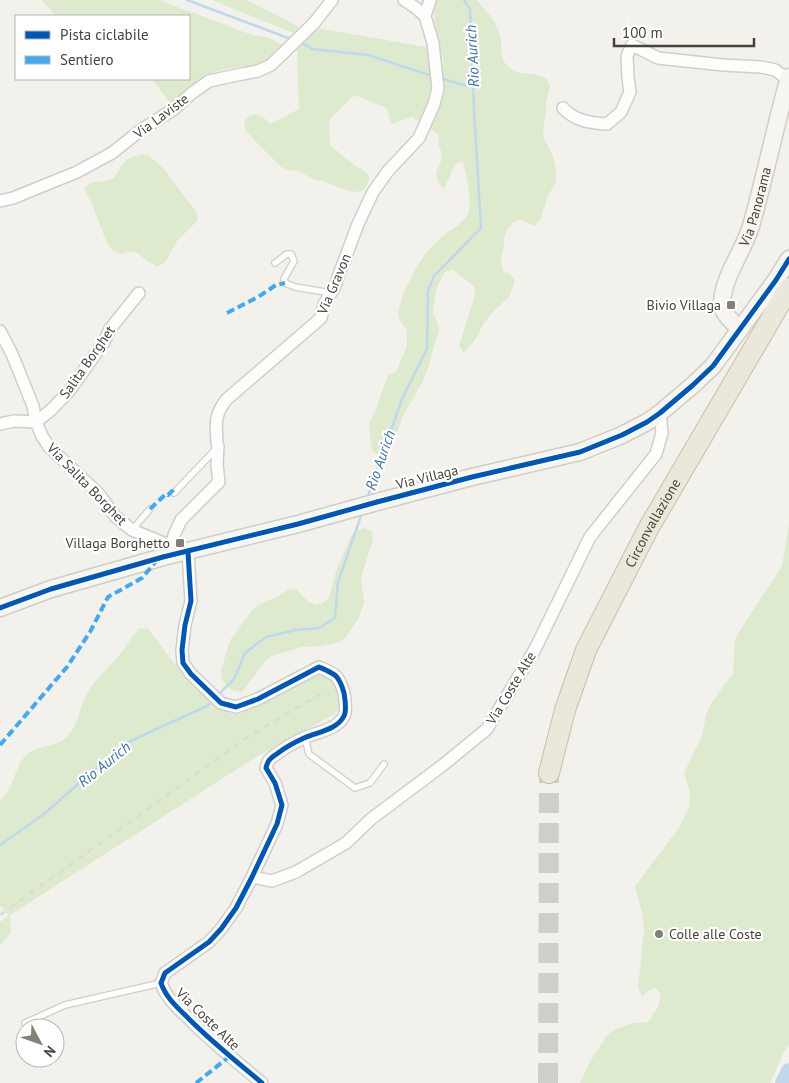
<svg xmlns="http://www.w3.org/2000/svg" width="789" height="1083" viewBox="0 0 789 1083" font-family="'PT Sans',sans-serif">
<rect width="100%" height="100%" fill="#f2f1ec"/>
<path fill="#ddeace" d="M 41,0 L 159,0 L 252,35 L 271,38 L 278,43 L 292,46 C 281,53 270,61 257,64 C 241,67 226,67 211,74 C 195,81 183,94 172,106 L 152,79 L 189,79 L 189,16 L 56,16 Z
M 212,0 L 247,0 L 299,27 L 293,33 Z
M 434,0 L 476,0 C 484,7 495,21 499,32 C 504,46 496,60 513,70 C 519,74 526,73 532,74 C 537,75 542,77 547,79 L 550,87 L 546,103 L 546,111 L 543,131 L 544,139 L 552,154 L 555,165 L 556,173 L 556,182 L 548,196 L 540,220 L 534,226 L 519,219 L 512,223 L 507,230 L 504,238 L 504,246 L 502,254 L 501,263 L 503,271 L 510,274 L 515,281 L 509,297 L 497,308 L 491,314 L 484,323 L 475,340 L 464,353 L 459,346 L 475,295 L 474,286 L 453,270 L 445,272 L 437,287 L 434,303 L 433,314 L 437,321 L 439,330 L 437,338 L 434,346 L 429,365 L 422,383 L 404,414 L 389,453 L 381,456 L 373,452 L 371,444 L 369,424 L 376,409 L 388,375 L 396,372 L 407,346 L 407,330 C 404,326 400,322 399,317 C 395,305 416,267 423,257 C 429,249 436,243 442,237 C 450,230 463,224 468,214 C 473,200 466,175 463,161 L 455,164 L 444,189 L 439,183 L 436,175 L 438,167 L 442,159 L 441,151 L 438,143 L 439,135 L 412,117 L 391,124 L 387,108 L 354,95 L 329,120 L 330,145 L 355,166 L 363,170 L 369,176 L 368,184 L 363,191 L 355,192 L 346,190 L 323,181 L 315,180 L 298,171 L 289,170 L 281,167 L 253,139 L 246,131 L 244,122 L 249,116 L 257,114 L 264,118 L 270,124 L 299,109 L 297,48 L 316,28 L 426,47 L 444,66 C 440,44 433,23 434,0 Z
M 142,154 L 148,155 L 163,168 L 197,213 L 197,221 L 177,241 L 169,256 L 164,263 L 157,266 L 149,262 L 136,252 L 128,252 L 120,254 L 112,250 L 107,243 L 92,204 L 84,189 L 90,183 L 106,181 L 114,178 L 123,164 L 129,158 Z
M 789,524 L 789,1044 L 783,1054 L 770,1083 L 580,1083 L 591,1060 L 608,1034 L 616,1029 L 633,1023 L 648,1022 L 658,1007 L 661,994 L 655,988 L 647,991 L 642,997 L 638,987 L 644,931 L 642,912 L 635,886 L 679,828 L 689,807 L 690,793 L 684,773 L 702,736 L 705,720 L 708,709 L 726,682 L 733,675 L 735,639 L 751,613 L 782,566 Z
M 365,528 L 372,532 L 373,541 L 370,548 L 361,578 L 364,603 L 358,619 L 346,637 L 339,642 L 331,644 L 322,646 L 302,647 L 272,656 L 266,660 L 242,692 L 234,691 L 227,687 L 222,680 L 221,671 L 228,647 L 231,639 L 252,610 L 259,605 L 282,594 L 289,589 L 297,590 L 302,596 L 309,602 L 317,605 L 325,602 L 330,595 L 336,571 L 351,536 L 357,531 Z
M 139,628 L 148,629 L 177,667 L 211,701 L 233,715 L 320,673 L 336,684 L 341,703 L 335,714 L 256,757 L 10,915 L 11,932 L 0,946 L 0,922 L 9,915 L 1,906 L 0,907 L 0,799 C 12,794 14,771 22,760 C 35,742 55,750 68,736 C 79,724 79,708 87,694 C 94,679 108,669 119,656 C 126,647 131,637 139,628 Z"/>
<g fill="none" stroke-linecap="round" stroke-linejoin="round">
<path stroke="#c0d8ec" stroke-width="2.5" d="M 187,0 L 291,39
M 298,42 L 308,46 L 312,49 L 368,55 L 432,76
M 440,78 L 463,85 L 473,85
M 367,499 L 402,399 L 427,349 L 428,291 L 434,276 L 481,228 L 474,110 L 470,9 L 464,0
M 217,696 L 234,679 L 245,653 L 266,637 L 296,630 L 319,628 L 335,618 L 338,582 L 362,513
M 0,845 L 44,814 L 124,744 L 207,706 L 214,700"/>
<path stroke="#c0d8ec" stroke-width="16" d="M 783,1083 L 789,1071"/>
<path stroke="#d0cec8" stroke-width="20" stroke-dasharray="20 10" stroke-linecap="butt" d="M 548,1083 L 549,773"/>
<g stroke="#d0ceca" stroke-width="8">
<path id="lane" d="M 275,263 L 287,254 L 291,254 L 294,261 L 284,279 L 285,283 L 295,287 L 331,293
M 174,493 L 217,448
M 132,530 L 150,509
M 305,738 L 309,754 L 355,788 L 370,783 L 384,764
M 25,1023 L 65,1005 L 161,983"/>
</g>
<g stroke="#d0ceca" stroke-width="14">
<path id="street" d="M 404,0 L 416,8 L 425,16
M 425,16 L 430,0
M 563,108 C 575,121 590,123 607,124 L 621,112 L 630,92 L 628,78 L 627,56 L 632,45 L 658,58 L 723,65 L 761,67 L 775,70 L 789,80
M 0,201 L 13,198 L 77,172 L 112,153 L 141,130 L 174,109 L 192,93 L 209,81 L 242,74 L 258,71 L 271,65 L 314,23 L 332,0
M 0,331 L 12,354 L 33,406 L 36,422 L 42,436 L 49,447 L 98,493 L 115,516 L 132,530 L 171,546 L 167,552
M 0,424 L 14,421 L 36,422 L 51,410 L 70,390 L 104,342 L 110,329 L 139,293
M 171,546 L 174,535 L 181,520 L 219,482 L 217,465 L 218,446 L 217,443 C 216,423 214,415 227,399 L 321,318 L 324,304 L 334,288 L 358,224 L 373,192 L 388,171 L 419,138 L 434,104 L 438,89 L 433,43 L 425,16
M 188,552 L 191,601 L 185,625 L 182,650 L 183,663 L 191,674 L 221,703 L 236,707 L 258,699 L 319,667 C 335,674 339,675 344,693 C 345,699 347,710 344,716 C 337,730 317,732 304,738 C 295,742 286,747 278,753 C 271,758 268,759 266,768 L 275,783 L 282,805 L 277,824 L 252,877 L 236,908 L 221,929 L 209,942 L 165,973 L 161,983 C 166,998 178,1008 189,1019 C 212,1042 237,1062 262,1083
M 252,877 L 272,881 L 296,872 L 346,843 L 371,819 L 443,765 L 487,729 L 535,649 L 590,537 L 656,454 L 662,433 L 660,413"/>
</g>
<g stroke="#d0cec3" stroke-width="19">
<g id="secondary">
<path id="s1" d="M 740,329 C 732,322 720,311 722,301 C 725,273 743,252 751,226 C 765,177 775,127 789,77"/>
<path d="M 0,608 L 51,589 L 163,557 L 298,524 L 377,502 L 472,477 L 580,452 L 622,435 L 647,422 L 660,413 L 693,385 L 713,366 L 776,280 L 789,259"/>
</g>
</g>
<g stroke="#c8bfa9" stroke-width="22">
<g id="highway">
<path id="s2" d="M 549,773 L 565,710 L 586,650 L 648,529 L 789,288"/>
</g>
</g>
<use href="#lane" stroke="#fdfdfc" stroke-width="5.5"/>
<use href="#street" stroke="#fdfdfc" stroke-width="11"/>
<use href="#secondary" stroke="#f6f5f0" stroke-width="16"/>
<use href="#highway" stroke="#ebe8db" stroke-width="20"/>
<path stroke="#dadad9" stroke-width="2.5" stroke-dasharray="6 6" stroke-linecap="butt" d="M 0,915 L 248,737 L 284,715 L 321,694"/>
<path stroke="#3fa9f5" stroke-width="4" stroke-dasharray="8 4" stroke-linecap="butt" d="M 227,313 L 258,297 L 276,285 L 285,283
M 150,509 L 166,494 L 168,495 L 172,491 L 174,493
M 0,745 L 67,667 L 90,632 L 108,597 L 142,578 L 157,560
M 196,1083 L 230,1056"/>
<g stroke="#fff" stroke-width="8">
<path id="cycleway" d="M 188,552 L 191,601 L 185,625 L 182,650 L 183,663 L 191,674 L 221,703 L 236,707 L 258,699 L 319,667 C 335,674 339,675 344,693 C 345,699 347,710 344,716 C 337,730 317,732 304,738 C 295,742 286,747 278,753 C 271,758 268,759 266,768 L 275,783 L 282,805 L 277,824 L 252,877 L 236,908 L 221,929 L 209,942 L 165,973 L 161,983 C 166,998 178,1008 189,1019 C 212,1042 237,1062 262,1083
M 0,608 L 51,589 L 163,557 L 298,524 L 377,502 L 472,477 L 580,452 L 622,435 L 647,422 L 660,413 L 693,385 L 713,366 L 776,280 L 789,259"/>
</g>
<use href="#cycleway" stroke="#0057b8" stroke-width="5"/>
</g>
<g fill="#848078" stroke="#fff" stroke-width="2">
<rect x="726" y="300" width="10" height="10" rx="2.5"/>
<rect x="175" y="538" width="10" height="10" rx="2.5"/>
<circle cx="659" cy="934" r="5"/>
</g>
<g text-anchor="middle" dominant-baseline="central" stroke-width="4.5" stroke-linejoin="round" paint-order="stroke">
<g font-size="14" fill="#484339" stroke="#fff">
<text transform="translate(161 116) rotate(-37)">Via Laviste</text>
<text stroke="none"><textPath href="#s1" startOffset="135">Via Panorama</textPath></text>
<text transform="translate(334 284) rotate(-67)">Via Gravon</text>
<text transform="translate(87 362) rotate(-55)">Salita Borghet</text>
<text transform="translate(427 477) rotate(-14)">Via Villaga</text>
<text transform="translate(87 484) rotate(46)">Via Salita Borghet</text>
<text stroke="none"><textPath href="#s2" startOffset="272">Circonvallazione</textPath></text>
<text transform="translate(511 688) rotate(-59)">Via Coste Alte</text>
<text transform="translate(208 1019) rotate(44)">Via Coste Alte</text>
</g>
<g font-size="14" fill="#484339" stroke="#fff" text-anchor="end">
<text x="721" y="305">Bivio Villaga</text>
<text x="170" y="543">Villaga Borghetto</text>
<text x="669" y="934" text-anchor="start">Colle alle Coste</text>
</g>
<g font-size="15" font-style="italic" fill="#3873ad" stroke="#fff">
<text transform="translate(472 56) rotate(-93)">Rio Aurich</text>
<text transform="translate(380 460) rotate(-71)">Rio Aurich</text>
<text transform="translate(104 764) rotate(-39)">Rio Aurich</text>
</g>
</g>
<rect x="15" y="15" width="175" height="65" fill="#ffffff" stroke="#b6b4b0"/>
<rect x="25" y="31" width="25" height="8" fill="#0057b8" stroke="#b6b4b0"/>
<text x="60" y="40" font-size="15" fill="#484339">Pista ciclabile</text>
<rect x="25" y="56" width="25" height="8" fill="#3fa9f5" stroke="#b6b4b0"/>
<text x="60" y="65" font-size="15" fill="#484339">Sentiero</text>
<g transform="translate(40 1043) rotate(131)"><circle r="24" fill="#ffffff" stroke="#b6b4b0"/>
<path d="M0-4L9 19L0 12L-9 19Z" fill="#848078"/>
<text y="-8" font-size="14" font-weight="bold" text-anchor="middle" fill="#484339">N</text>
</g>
<path d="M614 38v8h140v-8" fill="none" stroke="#484339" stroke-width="2.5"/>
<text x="622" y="38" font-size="15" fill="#484339" stroke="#ffffff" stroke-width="4" paint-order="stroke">100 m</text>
</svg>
